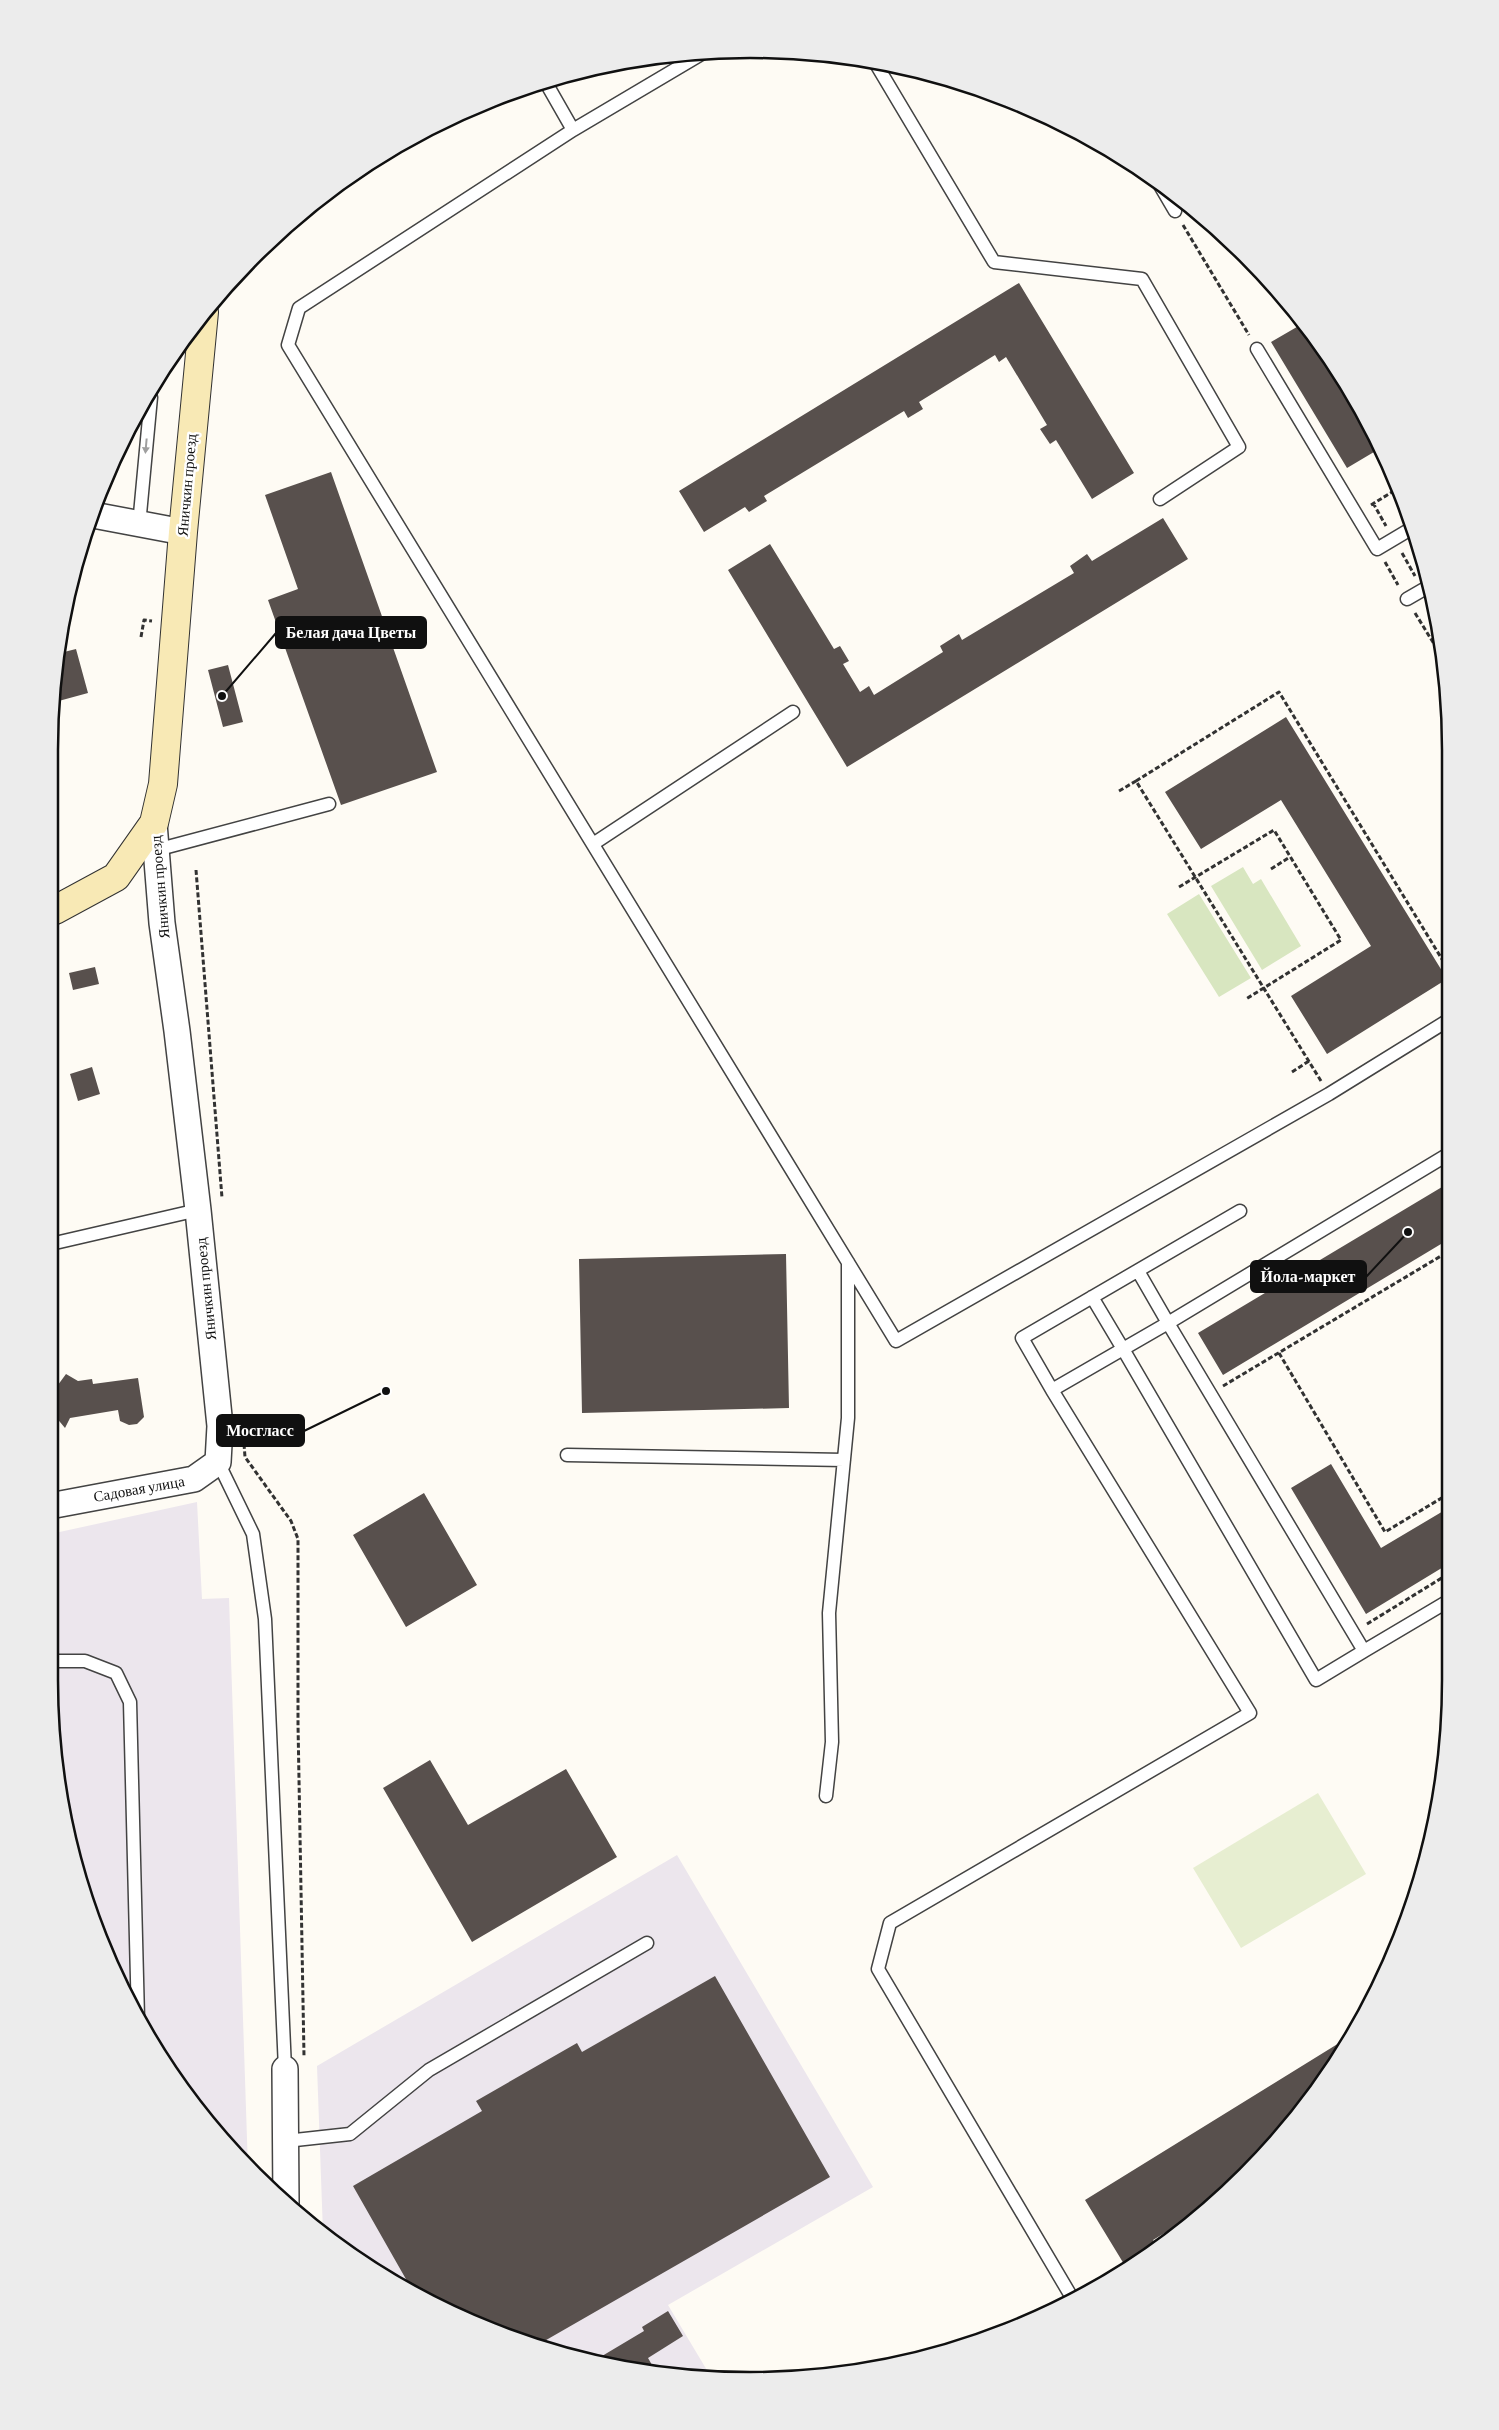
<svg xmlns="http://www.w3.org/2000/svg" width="1499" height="2430" viewBox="0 0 1499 2430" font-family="'Crimson Pro',serif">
<rect width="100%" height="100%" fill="#fefbf4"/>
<path fill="#ece6ed" d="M 197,1502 L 202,1599 L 229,1598 L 248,2169 L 193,2107 L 121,1991 L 86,1905 L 55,1772 L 55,1533 Z
M 677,1855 L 873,2187 L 668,2305 L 711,2377 L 613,2368 L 525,2344 L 360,2263 L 323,2233 L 317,2066 Z"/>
<path fill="#d8e6c0" d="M 1243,867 L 1253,884 L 1261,879 L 1301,946 L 1262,970 L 1211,886 Z
M 1199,894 L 1251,978 L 1219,997 L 1167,914 Z"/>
<path fill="#e7eed1" d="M 1318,1793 L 1366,1874 L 1241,1948 L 1193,1868 Z"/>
<path fill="#58504d" d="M 1019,283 L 1134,473 L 1092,499 L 1056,440 L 1050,444 L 1040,429 L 1047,425 L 1006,357 L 999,362 L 995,355 L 919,402 L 923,409 L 908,418 L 904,411 L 764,496 L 767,501 L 749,512 L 745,507 L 704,532 L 679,491 Z
M 1302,324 L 1357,399 L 1379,449 L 1347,468 L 1271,342 Z
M 331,472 L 437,772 L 341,805 L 268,600 L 298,589 L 265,495 Z
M 1163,518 L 1188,559 L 847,767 L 728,570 L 770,544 L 834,649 L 840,646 L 849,661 L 843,664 L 860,692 L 869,686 L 874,695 L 943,652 L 940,646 L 959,634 L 962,640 L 1074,573 L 1070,566 L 1087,554 L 1092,561 Z
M 76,649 L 88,693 L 55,702 L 56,654 Z
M 228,665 L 243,722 L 223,727 L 208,670 Z
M 1286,717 L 1447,979 L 1327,1054 L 1291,996 L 1371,946 L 1281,800 L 1201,849 L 1165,792 Z
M 95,967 L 99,984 L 73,990 L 69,973 Z
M 92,1067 L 100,1094 L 78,1101 L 70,1074 Z
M 1447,1184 L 1446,1241 L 1223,1375 L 1198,1333 Z
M 786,1254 L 789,1408 L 582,1413 L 579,1259 Z
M 66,1374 L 78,1381 L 92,1379 L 93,1384 L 138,1378 L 144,1417 L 137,1424 L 129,1425 L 120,1421 L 118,1410 L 70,1418 L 65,1428 L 55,1416 L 55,1389 Z
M 1331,1464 L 1381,1548 L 1445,1510 L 1445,1566 L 1366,1614 L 1291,1488 Z
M 424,1493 L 477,1585 L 406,1627 L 353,1535 Z
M 430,1760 L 468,1825 L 566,1769 L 617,1857 L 472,1942 L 383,1788 Z
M 715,1976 L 830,2177 L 534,2347 L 525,2344 L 411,2288 L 353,2186 L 482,2111 L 476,2101 L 577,2043 L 582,2052 Z
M 1344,2040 L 1306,2107 L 1245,2176 L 1209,2206 L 1153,2240 L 1158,2247 L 1139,2263 L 1127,2269 L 1085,2200 Z
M 668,2311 L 683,2336 L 648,2358 L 656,2372 L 613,2368 L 592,2362 L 644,2331 L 642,2327 Z"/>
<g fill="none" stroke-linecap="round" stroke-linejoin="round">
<g stroke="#434343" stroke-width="15">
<path id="lane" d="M 876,64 L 994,262 L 1142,279 L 1239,447 L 1160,499
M 545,81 L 573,130 L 299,308 L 288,345 L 896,1341 L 1329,1094 L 1447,1021
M 573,130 L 703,53
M 1158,182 L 1175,211
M 1257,349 L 1377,549 L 1414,527
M 139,525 L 151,397
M 1407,599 L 1426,588
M 593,844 L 793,712
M 156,850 L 329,804
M 55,1243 L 198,1210
M 1138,1271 L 1168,1323 L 1123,1349 L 1316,1680 L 1364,1651
M 1052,1390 L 1022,1338 L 1240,1211
M 567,1455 L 844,1460
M 218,1462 L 253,1534 L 265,1619 L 285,2069
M 1445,1603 L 1364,1651 L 1168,1323 L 1447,1155
M 55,1661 L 85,1661 L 116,1673 L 130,1702 L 138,2018
M 826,1796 L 832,1742 L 829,1613 L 848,1418 L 848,1262
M 286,2141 L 350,2134 L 429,2070 L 647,1943
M 1071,2296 L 878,1969 L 890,1923 L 1250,1713 L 1052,1390 L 1123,1349 L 1092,1297"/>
</g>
<g stroke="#434343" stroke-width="28">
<path id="street" d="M 93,515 L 183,532
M 55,1505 L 194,1479 L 218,1462 L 220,1426 L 198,1210 L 177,1031 L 162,923 L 154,823
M 285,2069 L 286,2203"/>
</g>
<g stroke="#323232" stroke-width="30">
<path id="secondary" d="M 55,910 L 116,877 L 154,823 L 163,784 L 183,532 L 204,312"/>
</g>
<path stroke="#323232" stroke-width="3" stroke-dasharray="5 2.5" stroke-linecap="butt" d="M 1183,225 L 1249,335
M 1373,503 L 1386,526
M 1371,505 L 1397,489
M 1402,553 L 1415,576
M 1385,562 L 1398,585
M 1415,613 L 1439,652
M 141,637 L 144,620 L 152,621
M 1119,791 L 1136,781
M 1271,869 L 1290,857
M 196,870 L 222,1198
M 1179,887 L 1274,830 L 1341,940 L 1246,999
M 1292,1072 L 1309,1061
M 1321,1081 L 1136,781 L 1279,692 L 1448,969
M 1279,1353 L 1385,1532 L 1445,1496
M 1223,1386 L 1446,1253
M 244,1444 L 245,1457 L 291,1521 L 298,1539 L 298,1724 L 304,2056
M 1367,1624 L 1445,1576
M 308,2212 L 308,2220"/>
<use href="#lane" stroke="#fff" stroke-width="12"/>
<use href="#street" stroke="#fff" stroke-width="25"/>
<use href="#secondary" stroke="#f8e9b5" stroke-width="28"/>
</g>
<defs><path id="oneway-solid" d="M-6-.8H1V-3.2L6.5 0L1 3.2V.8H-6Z" transform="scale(1.25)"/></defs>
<use fill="#9f9f9f" href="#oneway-solid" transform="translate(146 446) rotate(95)"/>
<g text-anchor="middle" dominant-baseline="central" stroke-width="5" stroke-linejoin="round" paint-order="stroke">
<g font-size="15" fill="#101010" stroke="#fff">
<text transform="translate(187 485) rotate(-85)">Яничкин проезд</text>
<text transform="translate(160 887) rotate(-95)">Яничкин проезд</text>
<text transform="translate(206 1289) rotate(-96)">Яничкин проезд</text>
<text transform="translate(139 1489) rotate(-10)">Садовая улица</text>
</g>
</g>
<path d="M0 0H1499V2430H0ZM750 58H750A692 692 0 0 1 1442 750V1680A692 692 0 0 1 750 2372H750A692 692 0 0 1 58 1680V750A692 692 0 0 1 750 58Z" fill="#ececec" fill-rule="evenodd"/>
<path fill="none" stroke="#101010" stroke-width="2.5" d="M750 58H750A692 692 0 0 1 1442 750V1680A692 692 0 0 1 750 2372H750A692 692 0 0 1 58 1680V750A692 692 0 0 1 750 58Z"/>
<path fill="none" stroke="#101010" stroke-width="2" d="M222 696L276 633M1408 1232L1366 1277M386 1391L304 1431"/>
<g fill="#101010" stroke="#fff" stroke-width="2">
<circle cx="222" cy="696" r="5"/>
<circle cx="1408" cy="1232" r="5"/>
<circle cx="386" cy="1391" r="5"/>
</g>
<g fill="#101010" stroke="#101010" stroke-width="2">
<rect x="276" y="617" width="150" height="31" rx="5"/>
<rect x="1251" y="1261" width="115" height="31" rx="5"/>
<rect x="217" y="1415" width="87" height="31" rx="5"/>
</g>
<g font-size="16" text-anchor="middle" font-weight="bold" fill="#fff">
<text x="351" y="638">Белая дача Цветы</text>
<text x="1308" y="1282">Йола-маркет</text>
<text x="260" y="1436">Мосгласс</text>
</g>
</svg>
